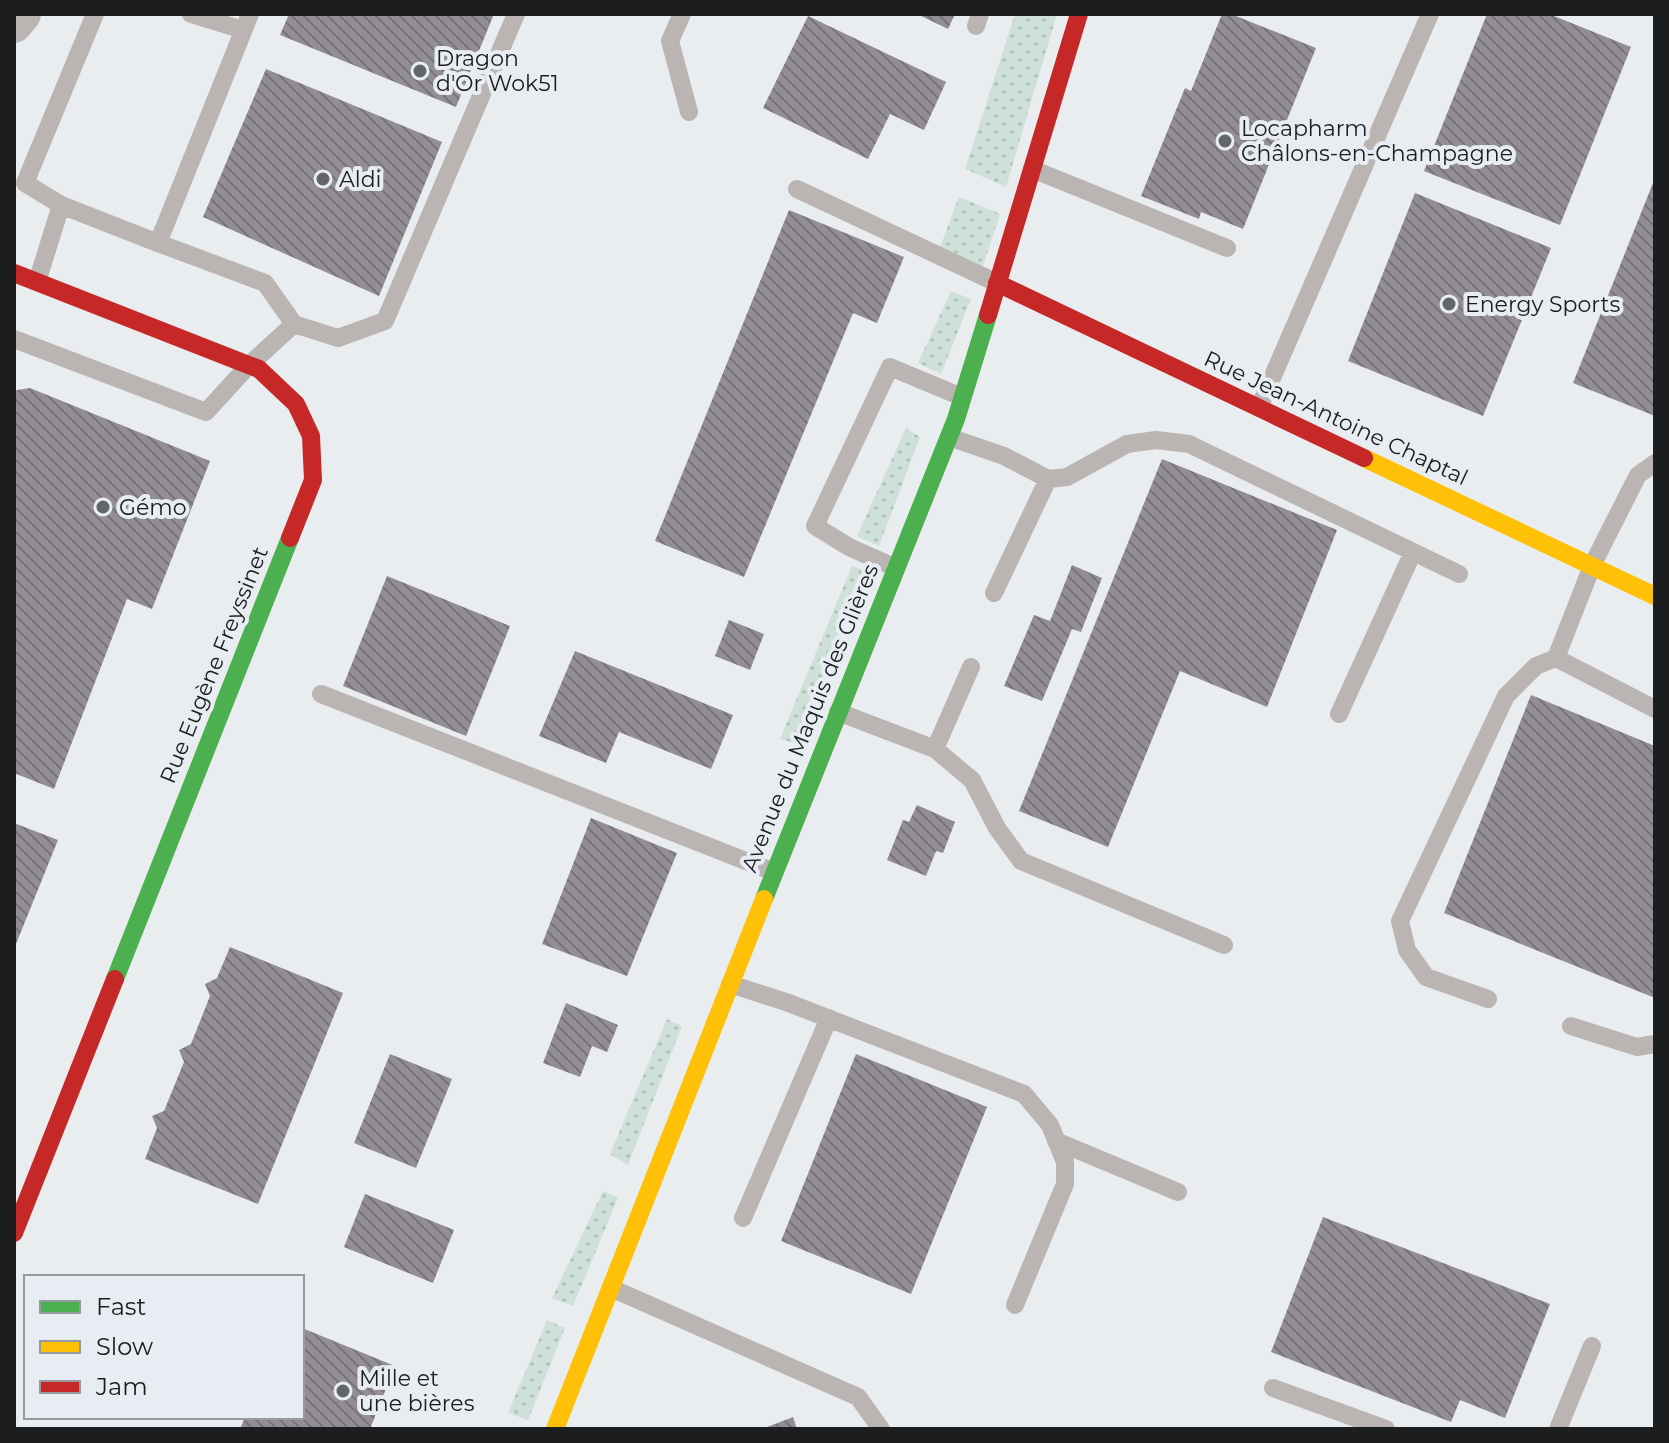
<svg xmlns="http://www.w3.org/2000/svg" width="1669" height="1443" viewBox="0 0 1669 1443" font-family="Montserrat,sans-serif">
<defs>
<pattern id="grass-dots" width="8" height="8" patternUnits="userSpaceOnUse" patternTransform="scale(2)"><rect width="8" height="8" fill="#cee0d8"/><path d="M2 2h.1M6 6h.1" fill="none" stroke="#b0c0b9" stroke-width="1.8" stroke-linecap="round"/></pattern>
<pattern id="building-back-hatch" width="6" height="6" patternUnits="userSpaceOnUse" patternTransform="scale(2)"><rect width="6" height="6" fill="#938e95"/><path d="M-1 5l2 2M0 0l6 6M5-1l2 2" fill="none" stroke="#777379"/></pattern>
</defs>
<rect width="100%" height="100%" fill="#eaedf0"/>
<path fill="url(#grass-dots)" d="M 1015,14 L 1057,14 L 1006,187 L 965,169 Z
M 959,197 L 1000,214 L 982,269 L 939,250 Z
M 951,291 L 971,299 L 941,374 L 918,363 Z
M 906,428 L 920,437 L 879,546 L 857,536 Z
M 852,566 L 866,572 L 798,744 L 780,739 Z
M 667,1019 L 682,1026 L 628,1165 L 610,1154 Z
M 603,1191 L 618,1198 L 573,1306 L 552,1298 Z
M 547,1320 L 565,1328 L 528,1420 L 508,1413 Z"/>
<path fill="url(#building-back-hatch)" d="M 289,14 L 494,14 L 456,107 L 280,35 Z
M 917,14 L 955,14 L 948,29 Z
M 1222,14 L 1231,14 L 1316,48 L 1243,229 L 1201,212 L 1199,219 L 1141,196 L 1185,88 L 1191,91 Z
M 1487,14 L 1549,14 L 1631,47 L 1560,225 L 1424,171 Z
M 808,16 L 946,82 L 924,130 L 890,114 L 868,159 L 763,108 Z
M 266,69 L 442,142 L 379,296 L 203,217 Z
M 1655,178 L 1655,416 L 1573,383 Z
M 1415,193 L 1551,248 L 1483,416 L 1348,361 Z
M 789,210 L 904,257 L 877,323 L 853,313 L 744,577 L 655,541 Z
M 30,388 L 210,461 L 152,609 L 127,599 L 54,789 L 14,773 L 14,392 L 17,390 Z
M 1162,459 L 1337,530 L 1267,707 L 1180,671 L 1108,847 L 1019,811 Z
M 1072,565 L 1102,578 L 1081,632 L 1072,629 L 1042,701 L 1004,686 L 1034,615 L 1050,621 Z
M 387,576 L 510,626 L 466,736 L 343,686 Z
M 729,620 L 764,634 L 750,670 L 715,656 Z
M 575,651 L 733,715 L 711,769 L 619,732 L 606,763 L 539,736 Z
M 1531,695 L 1655,746 L 1655,998 L 1444,913 Z
M 917,805 L 955,822 L 943,853 L 936,851 L 926,876 L 887,860 L 903,820 L 909,822 Z
M 591,818 L 677,853 L 627,976 L 542,944 Z
M 14,823 L 58,840 L 14,949 Z
M 230,947 L 343,993 L 258,1204 L 145,1159 L 157,1128 L 152,1116 L 164,1111 L 184,1062 L 179,1050 L 191,1044 L 210,996 L 205,984 L 217,978 Z
M 566,1003 L 618,1025 L 607,1052 L 592,1046 L 580,1077 L 543,1063 Z
M 390,1054 L 452,1079 L 416,1168 L 354,1143 Z
M 856,1054 L 987,1107 L 911,1294 L 781,1241 Z
M 365,1194 L 454,1230 L 433,1283 L 344,1247 Z
M 1323,1217 L 1550,1304 L 1505,1418 L 1460,1400 L 1451,1422 L 1271,1352 Z
M 302,1328 L 395,1366 L 370,1429 L 240,1429 L 245,1417 L 302,1417 Z
M 793,1417 L 797,1429 L 762,1429 Z"/>
<g fill="none" stroke-linecap="round" stroke-linejoin="round">
<path stroke="#bab5b3" stroke-width="18" d="M 191,14 L 243,30
M 682,14 L 670,41 L 689,112
M 976,26 L 980,14
M 1032,169 L 1227,248
M 797,189 L 997,283
M 61,205 L 25,183 L 95,14
M 37,282 L 61,205 L 158,243 L 250,14
M 294,324 L 338,338 L 385,321 L 516,14
M 14,339 L 206,412 L 249,365 L 294,324 L 265,283 L 158,243
M 1259,408 L 1430,14
M 949,437 L 1004,456 L 1048,479 L 1067,477 L 1127,444 L 1156,440 L 1189,444 L 1459,574
M 896,568 L 849,547 L 815,526 L 890,367 L 962,397
M 994,593 L 1048,479
M 1556,658 L 1655,709
M 321,694 L 774,872
M 838,712 L 935,749 L 972,780 L 997,828 L 1021,861 L 1224,945
M 1339,714 L 1413,552
M 935,749 L 971,667
M 730,984 L 786,1002 L 1024,1094 L 1050,1125 L 1065,1162 L 1065,1184 L 1015,1305
M 1488,999 L 1426,977 L 1407,950 L 1400,921 L 1506,696 L 1536,666 L 1556,658 L 1592,566 L 1607,536 L 1638,475 L 1655,463
M 1571,1026 L 1637,1047 L 1655,1044
M 1056,1141 L 1178,1192
M 743,1218 L 829,1018
M 611,1288 L 858,1397 L 881,1429
M 1273,1388 L 1386,1429
M 1558,1429 L 1592,1346"/>
<path stroke="#bab5b3" stroke-width="36" d="M 14,25 L 23,14"/>
<path stroke="#4caf50" stroke-width="18" d="M 764,899 L 956,419 L 988,315
M 115,979 L 290,538"/>
<path stroke="#ffc107" stroke-width="18" d="M 1364,458 L 1655,596
M 555,1429 L 764,899"/>
<path stroke="#c62828" stroke-width="18" d="M 14,273 L 259,369 L 296,404 L 311,436 L 313,480 L 290,538
M 997,283 L 1364,458
M 988,315 L 1079,14
M 14,1233 L 115,979"/>
</g>
<g fill="#636668" stroke="#e7edf3" stroke-width="3">
<circle cx="420" cy="71" r="8"/>
<circle cx="1225" cy="141" r="8"/>
<circle cx="323" cy="179" r="8"/>
<circle cx="1449" cy="304" r="8"/>
<circle cx="103" cy="507" r="8"/>
<circle cx="343" cy="1391" r="8"/>
</g>
<g text-anchor="middle" dominant-baseline="central" stroke-width="8" stroke-linejoin="round" paint-order="stroke">
<g font-size="22" fill="#1b1d1f" stroke="#e7edf3" text-anchor="start">
<text x="436" y="58">Dragon<tspan x="436" dy="25">d'Or Wok51</tspan></text>
<text x="1241" y="128">Locapharm<tspan x="1241" dy="25">Châlons-en-Champagne</tspan></text>
<text x="339" y="179">Aldi</text>
<text x="1465" y="304">Energy Sports</text>
<text x="119" y="507">Gémo</text>
<text x="359" y="1378">Mille et<tspan x="359" dy="25">une bières</tspan></text>
</g>
<g font-size="22" fill="#1b1d1f" stroke="#e7edf3">
<text transform="translate(1336 418) rotate(25)">Rue Jean-Antoine Chaptal</text>
<text transform="translate(214 665) rotate(-68)">Rue Eugène Freyssinet</text>
<text transform="translate(810 718) rotate(-68)">Avenue du Maquis des Glières</text>
</g>
</g>
<rect width="1669" height="1443" fill="none" stroke="#1b1d1f" stroke-width="32"/>
<rect x="24" y="1275" width="280" height="144" fill="#e7edf3" stroke="#959a9e" stroke-width="2"/>
<rect x="40" y="1301" width="40" height="12" fill="#4caf50" stroke="#959a9e" stroke-width="2"/>
<text x="96" y="1315" font-size="24" fill="#1b1d1f">Fast</text>
<rect x="40" y="1341" width="40" height="12" fill="#ffc107" stroke="#959a9e" stroke-width="2"/>
<text x="96" y="1355" font-size="24" fill="#1b1d1f">Slow</text>
<rect x="40" y="1381" width="40" height="12" fill="#c62828" stroke="#959a9e" stroke-width="2"/>
<text x="96" y="1395" font-size="24" fill="#1b1d1f">Jam</text>
</svg>
